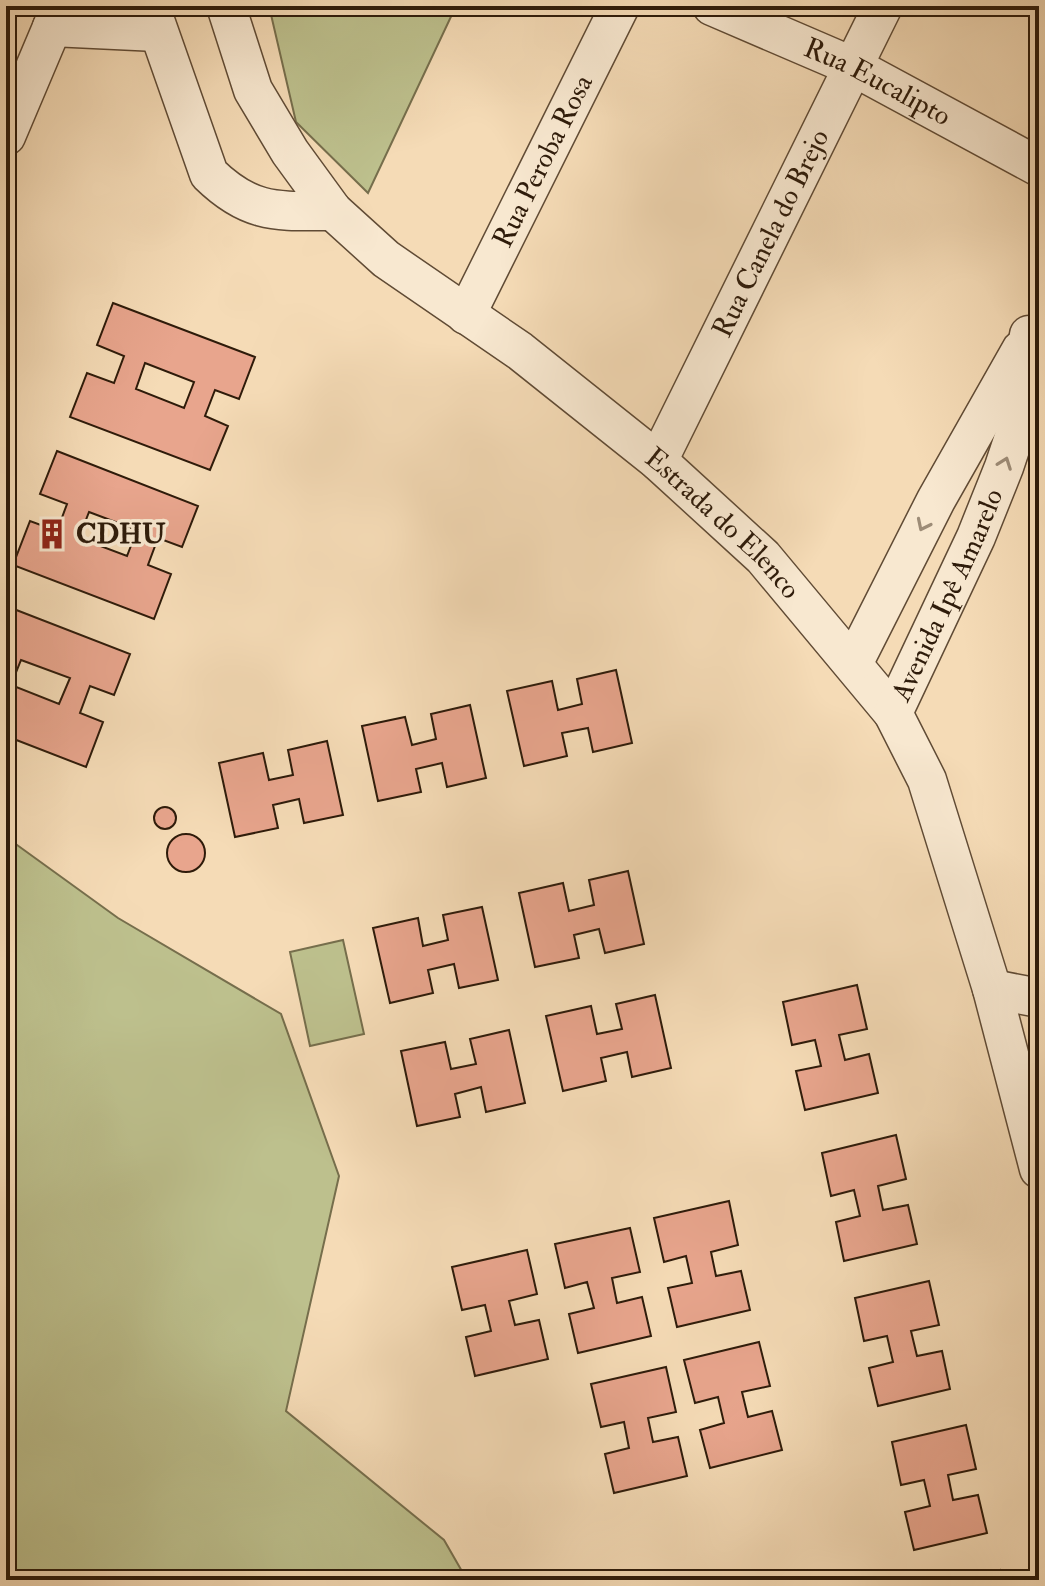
<svg xmlns="http://www.w3.org/2000/svg" width="1045" height="1586" viewBox="0 0 1045 1586" font-family="'IM FELL Double Pica',serif">
<rect width="100%" height="100%" fill="#f5dbb6"/>
<filter id="stains"><feTurbulence type="fractalNoise" baseFrequency=".0025" numOctaves="4"/><feColorMatrix values="0 0 0 0 .2 0 0 0 0 .09 0 0 0 0 .02 0 0 0 .5 -.17"/></filter>
<radialGradient id="worn" r=".72"><stop offset=".6" stop-color="#630" stop-opacity="0"/><stop offset="1" stop-color="#630" stop-opacity=".3"/></radialGradient>
<path fill="#bdc08d" stroke="#766e4c" stroke-width="2" d="M 269,6 L 456,6 L 368,193 L 296,122 Z
M 6,837 L 118,918 L 281,1014 L 339,1176 L 286,1411 L 444,1540 L 467,1580 L 6,1580 Z
M 343,940 L 364,1034 L 310,1046 L 290,952 Z"/>
<path fill="#e8a58d" stroke="#2e1b0a" stroke-width="2" fill-rule="evenodd" d="M 113,303 L 255,357 L 239,399 L 215,390 L 205,416 L 228,426 L 210,470 L 70,417 L 87,373 L 114,383 L 124,356 L 97,345 ZM 145,363 L 194,382 L 184,408 L 136,389 Z
M 57,451 L 198,506 L 182,547 L 158,538 L 148,565 L 171,574 L 154,619 L 13,565 L 30,521 L 57,531 L 67,504 L 40,494 ZM 89,512 L 137,530 L 127,556 L 79,538 Z
M 6,606 L 130,654 L 114,695 L 90,686 L 80,713 L 103,722 L 86,767 L 6,736 ZM 21,660 L 70,678 L 59,704 L 11,685 Z
M 616,670 L 632,743 L 593,752 L 588,728 L 562,733 L 567,756 L 524,766 L 507,691 L 552,681 L 558,710 L 582,704 L 577,679 Z
M 470,705 L 486,778 L 447,787 L 442,763 L 416,769 L 421,792 L 378,801 L 362,726 L 405,717 L 412,745 L 436,739 L 431,714 Z
M 327,741 L 343,815 L 304,823 L 299,799 L 273,805 L 278,828 L 235,837 L 219,763 L 263,753 L 269,780 L 293,775 L 288,750 Z
M154 818a11 11 0 1 1 22 0a11 11 0 1 1-22 0Z
M167 853a19 19 0 1 1 38 0a19 19 0 1 1-38 0Z
M 628,871 L 644,944 L 605,953 L 599,929 L 574,935 L 579,958 L 535,967 L 519,893 L 563,883 L 569,911 L 594,905 L 589,880 Z
M 482,907 L 498,980 L 459,988 L 454,964 L 428,970 L 433,993 L 390,1003 L 373,928 L 418,918 L 423,946 L 448,940 L 443,915 Z
M 857,985 L 867,1029 L 839,1035 L 845,1060 L 869,1054 L 878,1093 L 805,1110 L 796,1071 L 821,1066 L 815,1040 L 792,1045 L 783,1002 Z
M 655,995 L 671,1068 L 632,1077 L 627,1052 L 601,1058 L 606,1081 L 563,1091 L 546,1016 L 591,1006 L 597,1034 L 622,1029 L 616,1004 Z
M 509,1030 L 525,1103 L 486,1112 L 481,1087 L 455,1094 L 460,1117 L 417,1126 L 401,1051 L 445,1042 L 451,1069 L 476,1064 L 470,1039 Z
M 896,1135 L 906,1179 L 878,1186 L 883,1210 L 908,1205 L 917,1244 L 844,1261 L 836,1222 L 860,1216 L 854,1190 L 831,1196 L 822,1153 Z
M 729,1201 L 738,1245 L 711,1252 L 716,1276 L 741,1271 L 750,1310 L 677,1327 L 668,1288 L 692,1283 L 686,1256 L 664,1262 L 654,1218 Z
M 630,1228 L 640,1272 L 612,1278 L 617,1303 L 642,1297 L 651,1336 L 578,1353 L 569,1314 L 594,1308 L 587,1282 L 565,1288 L 555,1244 Z
M 527,1250 L 537,1294 L 509,1301 L 515,1325 L 539,1320 L 548,1359 L 475,1376 L 466,1337 L 491,1331 L 485,1305 L 462,1310 L 452,1267 Z
M 929,1281 L 939,1325 L 911,1331 L 917,1356 L 942,1351 L 950,1389 L 878,1406 L 869,1368 L 893,1362 L 887,1336 L 864,1341 L 855,1298 Z
M 759,1342 L 770,1386 L 742,1392 L 748,1417 L 772,1411 L 782,1450 L 710,1468 L 700,1430 L 724,1423 L 718,1397 L 695,1403 L 684,1360 Z
M 666,1367 L 676,1412 L 648,1418 L 653,1442 L 678,1437 L 687,1476 L 614,1493 L 605,1454 L 629,1448 L 624,1422 L 601,1427 L 591,1384 Z
M 966,1425 L 976,1469 L 948,1475 L 953,1500 L 978,1495 L 987,1533 L 914,1550 L 905,1512 L 930,1506 L 924,1480 L 901,1485 L 892,1442 Z
M 1000,1570 L 1003,1580 L 956,1580 Z"/>
<g fill="none" stroke-linecap="round" stroke-linejoin="round">
<g stroke="#604b35" stroke-width="41">
<g id="minor">
<path d="M 150,6 L 209,174 C 251,215 278,211 333,211"/>
<path id="s1" d="M 226,6 L 253,90 L 290,152 L 333,211 L 386,259 L 520,351 L 658,461 L 763,557 L 893,713 L 927,780 L 992,989 L 1039,1169"/>
<path id="s2" d="M 712,6 L 854,67 L 1039,167"/>
<path d="M 52,27 L 157,32"/>
<path d="M 6,136 L 61,6"/>
<path id="s3" d="M 466,315 L 620,6"/>
<path id="s4" d="M 658,461 L 883,6"/>
<path d="M 854,662 L 936,500 L 1021,350"/>
<path id="s5" d="M 893,713 L 976,537 L 1004,467 L 1019,422 L 1029,335"/>
<path d="M 992,989 L 1039,998"/>
</g>
</g>
<use href="#minor" stroke="#f8e8d0" stroke-width="38"/>
</g>
<defs><path id="oneway-chevron" d="M-2-3.5L2.5 0L-2 3.5" fill="none" stroke-width="1.6" stroke-linecap="round" stroke-linejoin="round" transform="scale(2)"/></defs>
<g stroke="#9d8c77">
<use href="#oneway-chevron" transform="translate(1005 463) rotate(-70)"/>
<use href="#oneway-chevron" transform="translate(923 525) rotate(116)"/>
</g>
<defs>
<g id="building-bare" transform="scale(2.4)"><path d="M-4-6H4V6H1V3H-1V6H-4ZM-2.5-4.3h1.7v1.8h-1.7ZM.8-4.3h1.7v1.8H.8ZM-2.5-1h1.7V.8h-1.7ZM.8-1h1.7V.8H.8Z" fill="#8f2418" stroke="#f8e8d0" stroke-width="2.5" paint-order="stroke"/></g>
</defs>
<g fill-rule="evenodd">
<use href="#building-bare" x="52" y="534"/>
</g>
<g text-anchor="middle" dominant-baseline="central" stroke-width="7" stroke-linejoin="round" paint-order="stroke">
<g font-size="28" fill="#2e1b0a" stroke="#f8e8d0">
<text stroke="none"><textPath href="#s2" startOffset="182">Rua Eucalipto</textPath></text>
<text stroke="none"><textPath href="#s3" startOffset="172">Rua Peroba Rosa</textPath></text>
<text stroke="none"><textPath href="#s4" startOffset="254">Rua Canela do Brejo</textPath></text>
<text stroke="none"><textPath href="#s1" startOffset="734">Estrada do Elenco</textPath></text>
<text stroke="none"><textPath href="#s5" startOffset="130">Avenida Ipê Amarelo</textPath></text>
</g>
<g font-size="28" font-weight="bold" fill="#2e1b0a" stroke="#f8e8d0" text-anchor="start">
<text x="76" y="534">CDHU</text>
</g>
</g>
<rect width="1045" height="1586" fill="none" stroke="#f5dbb6" stroke-width="32"/>
<rect x="8" y="8" width="1029" height="1570" fill="none" stroke="#2e1b0a" stroke-width="4"/>
<rect x="16" y="16" width="1013" height="1554" fill="none" stroke="#2e1b0a" stroke-width="2"/>
<rect width="100%" height="100%" filter="url(#stains)"/>
<rect width="100%" height="100%" fill="url(#worn)"/>
</svg>
